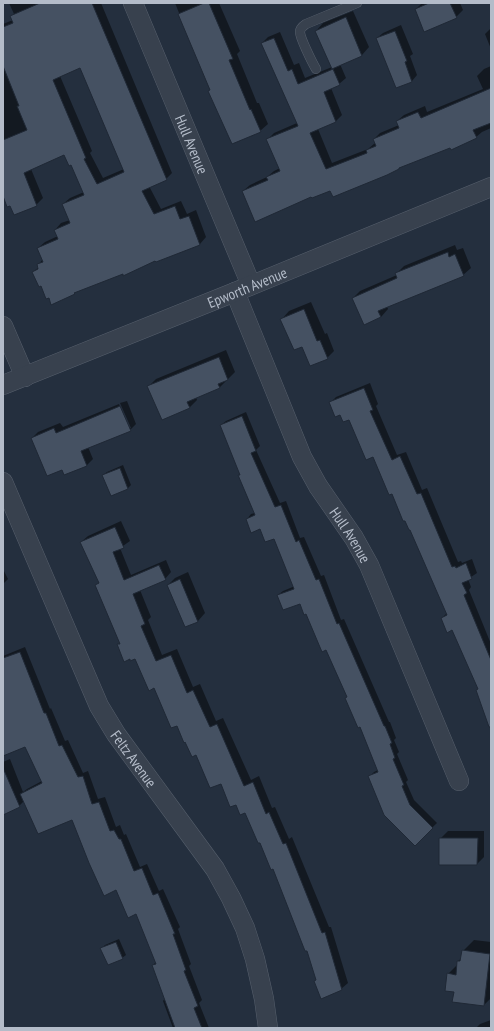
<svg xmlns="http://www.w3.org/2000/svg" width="494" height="1031" viewBox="0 0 494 1031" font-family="'PT Sans Narrow',sans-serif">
<rect width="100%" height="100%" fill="#242f3e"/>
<path fill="#0007" fill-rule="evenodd" d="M 9,3 L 101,3 L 172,173 L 166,179 L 149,186 L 161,209 L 181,201 L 187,214 L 196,210 L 206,237 L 200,244 L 77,291 L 74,293 L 49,297 L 33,272 L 39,267 L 38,265 L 43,259 L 38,248 L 45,242 L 58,236 L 55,230 L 61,223 L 70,220 L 63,204 L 70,198 L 84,192 L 72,164 L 65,154 L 31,169 L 43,198 L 36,205 L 3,186 L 3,24 L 13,20 L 11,16 L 14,14 ZM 81,67 L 124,169 L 103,178 L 90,153 L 92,151 L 60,76 Z
M 175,3 L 219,3 L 240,51 L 237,54 L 257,103 L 259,103 L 268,124 L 260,131 L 210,90 Z
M 422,3 L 460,3 L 463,10 L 456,17 L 416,9 Z
M 353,11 L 369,47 L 362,55 L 340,64 L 346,78 L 339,84 L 331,88 L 342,115 L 336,121 L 318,129 L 332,163 L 368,149 L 375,143 L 374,139 L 380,133 L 399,125 L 397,121 L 404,115 L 425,106 L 427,112 L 483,89 L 477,76 L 484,69 L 491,66 L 491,128 L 482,132 L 476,137 L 401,166 L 399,168 L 331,189 L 243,191 L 250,185 L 267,177 L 274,171 L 280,168 L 268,139 L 274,133 L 297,123 L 262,43 L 268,37 L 280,32 L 294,65 L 299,63 L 305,78 L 332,67 L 316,31 L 323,23 Z
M 401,25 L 413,54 L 410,56 L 417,75 L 412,81 L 377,38 L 383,33 Z
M 491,28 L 491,49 L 485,34 Z
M 455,245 L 457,250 L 463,248 L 471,268 L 463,275 L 387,306 L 388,309 L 381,317 L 353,298 L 360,291 L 397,275 L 397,273 L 404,266 Z
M 311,302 L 325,334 L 327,333 L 334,351 L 327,358 L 302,345 L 282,319 L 289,311 Z
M 226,350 L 235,372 L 220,387 L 196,397 L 197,400 L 190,407 L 148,387 L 156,379 Z
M 370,383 L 378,404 L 376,406 L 397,455 L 406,452 L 422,490 L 427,488 L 458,562 L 461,561 L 462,563 L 472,559 L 477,573 L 468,579 L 471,587 L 469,590 L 491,644 L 491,721 L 477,690 L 479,688 L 453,629 L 442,618 L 447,613 L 411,529 L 373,455 L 349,418 L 341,414 L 331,402 L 336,397 Z
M 127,401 L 136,424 L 130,430 L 88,447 L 93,459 L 87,465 L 65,474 L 63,469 L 32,438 L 38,432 L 60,423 L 63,427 L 119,404 L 129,428 L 131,428 L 120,403 Z
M 246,412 L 260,446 L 256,450 L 280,503 L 286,501 L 300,538 L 304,537 L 321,576 L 324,575 L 341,620 L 344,619 L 389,722 L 390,722 L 396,738 L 394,740 L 399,752 L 397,754 L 408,780 L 406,782 L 414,800 L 437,823 L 415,844 L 369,777 L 374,772 L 378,770 L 327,649 L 300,602 L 278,595 L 283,591 L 295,586 L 274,538 L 247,519 L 251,514 L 255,513 L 239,476 L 241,474 L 221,425 L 226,421 Z
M 123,465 L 131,485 L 128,488 L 111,495 L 103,475 L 107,472 Z
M 121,521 L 130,541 L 120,548 L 131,575 L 166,560 L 171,572 L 165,579 L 140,590 L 151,617 L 148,620 L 162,655 L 177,649 L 193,687 L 200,684 L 216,721 L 223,718 L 251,780 L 259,776 L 272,808 L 275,807 L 289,839 L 292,837 L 329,927 L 331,927 L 348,983 L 341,989 L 315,981 L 317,979 L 308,949 L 274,868 L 246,811 L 236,803 L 221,782 L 196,754 L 136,658 L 119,645 L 120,643 L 97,585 L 99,582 L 81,542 L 88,536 Z
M 3,569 L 8,579 L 3,584 Z
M 188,572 L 205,613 L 198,621 L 185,626 L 168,585 L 175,578 Z
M 25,647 L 50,709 L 51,708 L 65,741 L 68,740 L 83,773 L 88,771 L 98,799 L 105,797 L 116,827 L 120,825 L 124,835 L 126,834 L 140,867 L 147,864 L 159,891 L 163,889 L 180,927 L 178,929 L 191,964 L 189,966 L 202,1000 L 199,1003 L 209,1028 L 173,1028 L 163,1001 L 165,998 L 153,965 L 156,962 L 136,913 L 117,889 L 72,818 L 24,801 L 19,806 L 3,803 L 3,762 L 10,759 L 23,792 L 27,789 L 42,781 L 26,746 L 3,710 L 3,656 Z
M 448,831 L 484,831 L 484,857 L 477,864 L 440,864 L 440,839 Z
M 119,939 L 126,955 L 122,958 L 102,948 L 105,945 Z
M 474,940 L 491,942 L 491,998 L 484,1005 L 453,1001 L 455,991 L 448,974 L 458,964 L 458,961 L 462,958 L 463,951 Z
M 491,1020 L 491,1028 L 476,1028 L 480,1024 Z"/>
<path fill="#455162" stroke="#1f2835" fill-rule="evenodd" d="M 40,3 L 92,3 L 167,180 L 142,191 L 154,214 L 175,206 L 180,219 L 189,216 L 200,245 L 156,262 L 155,261 L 123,276 L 123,274 L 74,293 L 75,294 L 51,305 L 49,298 L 46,299 L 41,286 L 39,287 L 32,272 L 38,269 L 37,264 L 43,262 L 37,248 L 58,239 L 54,230 L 70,223 L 62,204 L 84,195 L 71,165 L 69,166 L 64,155 L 24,173 L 37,206 L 14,215 L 10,206 L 7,207 L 3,196 L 3,140 L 27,130 L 17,106 L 19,106 L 3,66 L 3,27 L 13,23 L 10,16 ZM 80,68 L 124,172 L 97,184 L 84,159 L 86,158 L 53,80 Z
M 204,3 L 209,3 L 233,59 L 229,60 L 250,110 L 251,109 L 261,132 L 232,144 L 208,91 L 210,90 L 178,14 Z
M 429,3 L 450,3 L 457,18 L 424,32 L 415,9 Z
M 346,17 L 362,56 L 332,69 L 315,31 Z
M 395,31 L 407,61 L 405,62 L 412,82 L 396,88 L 376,38 Z
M 274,38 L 288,71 L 292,69 L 298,84 L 333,69 L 340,85 L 324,92 L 336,122 L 310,133 L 326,169 L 367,153 L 366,150 L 376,146 L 373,139 L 399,128 L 396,121 L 418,112 L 421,118 L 491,88 L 491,123 L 473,130 L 477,138 L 451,150 L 450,148 L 399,168 L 399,169 L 387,175 L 333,197 L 330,191 L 312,198 L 311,197 L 255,222 L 242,191 L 268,180 L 266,177 L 280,171 L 266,139 L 298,126 L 261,43 Z
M 448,252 L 449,257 L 455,254 L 464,276 L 378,311 L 381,317 L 364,325 L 352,298 L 397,278 L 395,273 Z
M 304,309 L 317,341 L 320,340 L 328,359 L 310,366 L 302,347 L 294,350 L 280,319 Z
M 219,357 L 228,380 L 218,384 L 220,388 L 187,402 L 190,408 L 162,420 L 147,386 Z
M 364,388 L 373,410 L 370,411 L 392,460 L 400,456 L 417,494 L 421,493 L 452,567 L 455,566 L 456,568 L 466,563 L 472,579 L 462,583 L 467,593 L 464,595 L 491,660 L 491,727 L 489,727 L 476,690 L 478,689 L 452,630 L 447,633 L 441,618 L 447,615 L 410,530 L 409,530 L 405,521 L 403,521 L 392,494 L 389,495 L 373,457 L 366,460 L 349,420 L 343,422 L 340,415 L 335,417 L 329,402 Z
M 120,406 L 131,431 L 81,451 L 87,466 L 64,475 L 62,470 L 47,476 L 31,438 L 54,428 L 56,433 Z
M 242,416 L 256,451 L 251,453 L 275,507 L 281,505 L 296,542 L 299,540 L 316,580 L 319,579 L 337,624 L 339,623 L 384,726 L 385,726 L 392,743 L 390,744 L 395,758 L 393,759 L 404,785 L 402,786 L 410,805 L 433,828 L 415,846 L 384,815 L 368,776 L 378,772 L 360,727 L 358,728 L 345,698 L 347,697 L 326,650 L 322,652 L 306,614 L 304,615 L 300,604 L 283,610 L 277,595 L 294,589 L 274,539 L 265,542 L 260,529 L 251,533 L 246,519 L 255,515 L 238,475 L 240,475 L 220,425 Z
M 120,468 L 128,489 L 111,496 L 102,475 Z
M 115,527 L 124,548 L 113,552 L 124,580 L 159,565 L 166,580 L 133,594 L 145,624 L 141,626 L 156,661 L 171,655 L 187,693 L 193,690 L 210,727 L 217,724 L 244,786 L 253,782 L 266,814 L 269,812 L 283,844 L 286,843 L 322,933 L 325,932 L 342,990 L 321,999 L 314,981 L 316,980 L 307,951 L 305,951 L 273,869 L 271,870 L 260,843 L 258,843 L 245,813 L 240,815 L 236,805 L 230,807 L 221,784 L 210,788 L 196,755 L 192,757 L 185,742 L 184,743 L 177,726 L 171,728 L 154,688 L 149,691 L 135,659 L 130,661 L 130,659 L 124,662 L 117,644 L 120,644 L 95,585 L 99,583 L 80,542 Z
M 180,579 L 198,622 L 185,627 L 167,585 Z
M 20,652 L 44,713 L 46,713 L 59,746 L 62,745 L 78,777 L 83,776 L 92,804 L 99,802 L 110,831 L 114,830 L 119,839 L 121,839 L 134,871 L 142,868 L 153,895 L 158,893 L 175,934 L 173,934 L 186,970 L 184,971 L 198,1006 L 194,1008 L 202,1028 L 175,1028 L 152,965 L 156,964 L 136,914 L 128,918 L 116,890 L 104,896 L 89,863 L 72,820 L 38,834 L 20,794 L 42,783 L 25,747 L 3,756 L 3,658 Z
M 3,768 L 20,807 L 3,815 Z
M 439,838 L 478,838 L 477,865 L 439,865 Z
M 116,942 L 123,959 L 108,965 L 100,948 Z
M 462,950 L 490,954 L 484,1006 L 452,1002 L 454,992 L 445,991 L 447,973 L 456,975 L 457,961 L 460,961 Z"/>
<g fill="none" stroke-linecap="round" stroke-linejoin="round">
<g stroke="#565f6c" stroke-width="10">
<path id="service" d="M 316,69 C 312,62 300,38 300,32 C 300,28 303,26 306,24 L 357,3"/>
</g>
<g stroke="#565f6c" stroke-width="20">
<g id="minor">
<path id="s1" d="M 133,3 L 251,285"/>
<path id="s2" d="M 235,292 L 302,457 L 318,486 L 354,538 L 369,565 L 459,781"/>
<path d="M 3,326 L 25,377"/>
<path id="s3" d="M 3,385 L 235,292 L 491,187"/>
<path id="s4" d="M 3,482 L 99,706 L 116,734 L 215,869 L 231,898 L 245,928 L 255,959 L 264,999 L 268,1028"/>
</g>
</g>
<use href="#service" stroke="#38414e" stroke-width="9"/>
<use href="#minor" stroke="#38414e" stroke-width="19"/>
</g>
<g text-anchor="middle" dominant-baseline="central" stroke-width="3.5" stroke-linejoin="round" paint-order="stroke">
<g font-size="15" fill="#b4bcc9" stroke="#1d2633">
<text stroke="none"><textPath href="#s1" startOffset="153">Hull Avenue</textPath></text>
<text stroke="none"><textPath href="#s3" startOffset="263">Epworth Avenue</textPath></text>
<text stroke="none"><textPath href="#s2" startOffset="270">Hull Avenue</textPath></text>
<text stroke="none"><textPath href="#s4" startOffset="307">Feltz Avenue</textPath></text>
</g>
</g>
<rect width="494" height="1031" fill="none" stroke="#b4bcc9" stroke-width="8"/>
</svg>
